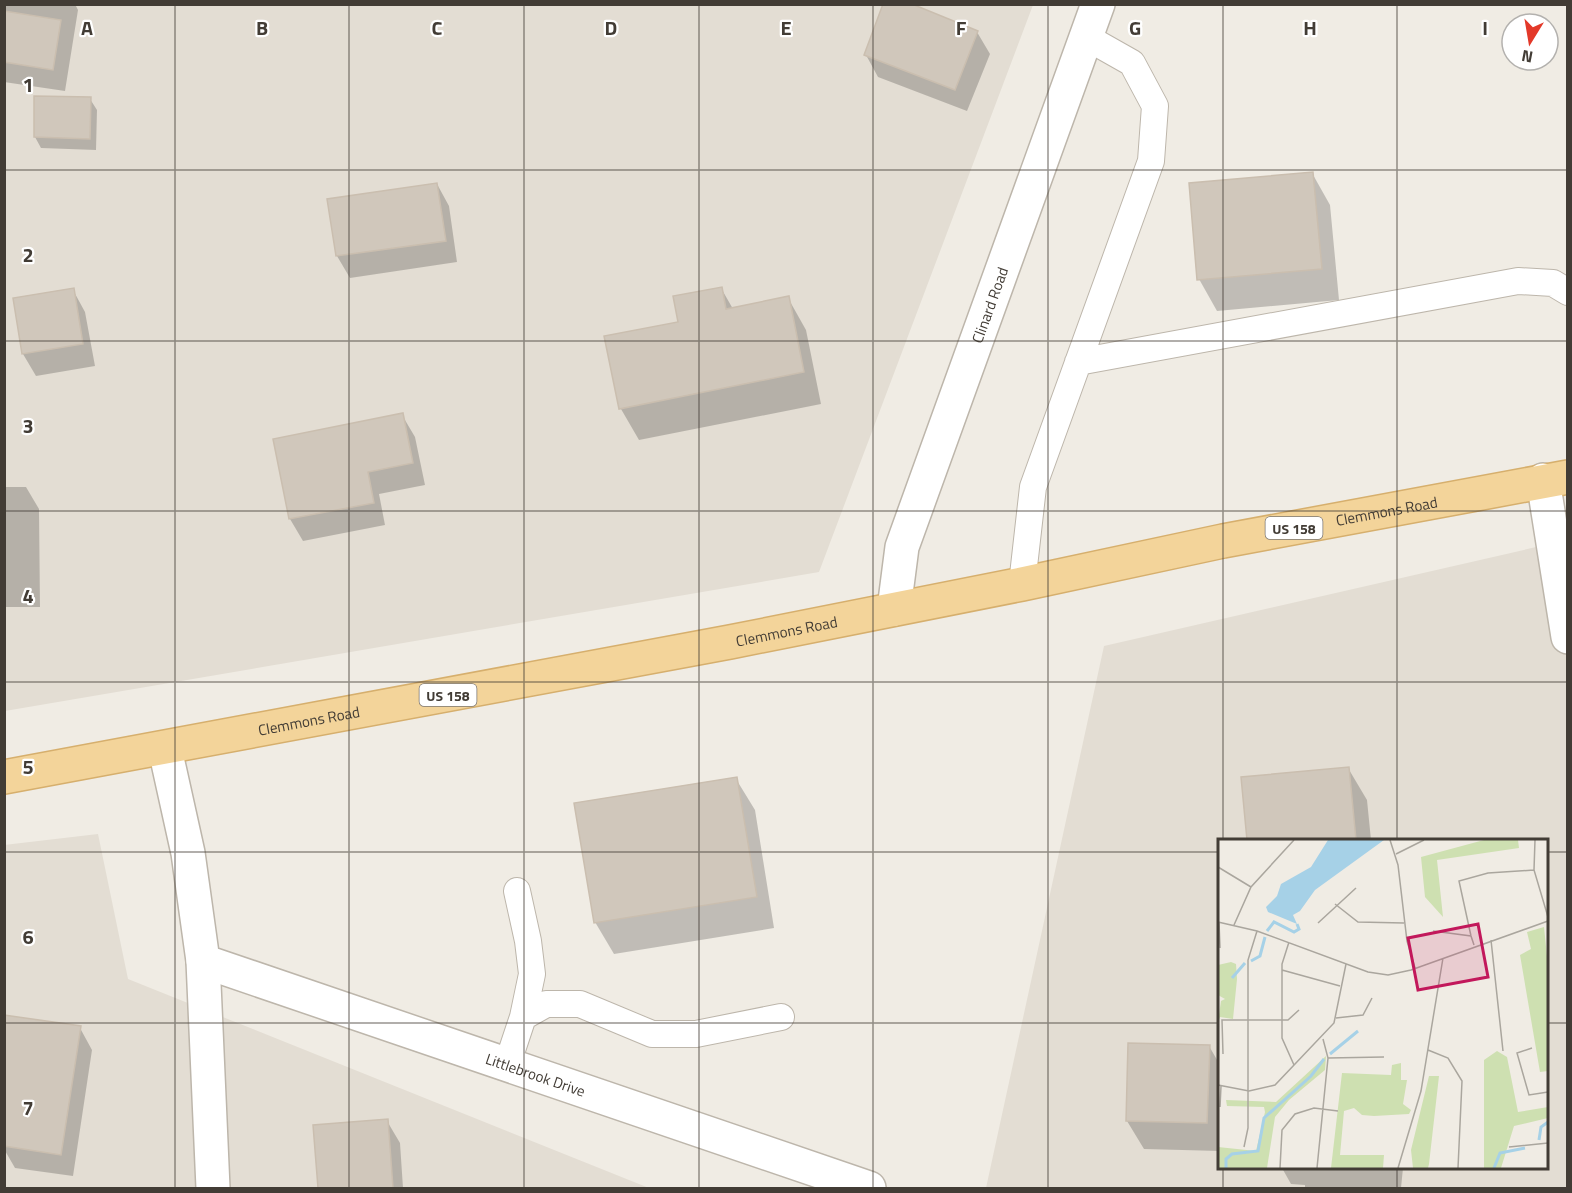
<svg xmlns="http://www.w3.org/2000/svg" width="1572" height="1193" viewBox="0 0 1572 1193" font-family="'Titillium Web',sans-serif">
<rect width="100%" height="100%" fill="#f0ece4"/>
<path fill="#e3ddd3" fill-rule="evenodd" d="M 5,5 L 1033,5 L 819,572 L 5,711 Z
M 1567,540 L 1567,1188 L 986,1188 L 1104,646 ZM 1220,840 L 1546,840 L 1546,1168 L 1220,1168 Z
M 98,834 L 128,979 L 649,1188 L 5,1188 L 4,845 Z"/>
<path fill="#0003" d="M 4,4 L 75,4 L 78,10 L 65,91 L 4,82 Z
M 977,32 L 990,54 L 967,111 L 878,77 L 866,55 Z
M 90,99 L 97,110 L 96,150 L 41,148 L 35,137 Z
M 1312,173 L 1330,205 L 1339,300 L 1217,311 L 1199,279 Z
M 437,184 L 449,206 L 457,262 L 350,278 L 337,256 L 328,200 Z
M 721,288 L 733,309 L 788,298 L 806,330 L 821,404 L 639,440 L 621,409 L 680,323 Z
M 73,290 L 85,312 L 95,366 L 36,376 L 23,354 Z
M 402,415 L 415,437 L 425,485 L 379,494 L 385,525 L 303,541 L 290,519 L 274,440 Z
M 4,487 L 26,487 L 39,509 L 40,607 L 4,607 Z
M 1348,768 L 1367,800 L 1371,840 L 1249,840 L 1243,779 Z
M 736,779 L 755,810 L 774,928 L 614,954 L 595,922 Z
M 1405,838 L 1407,840 L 1380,840 Z
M 4,1017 L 80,1028 L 92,1050 L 73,1176 L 15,1168 L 4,1149 Z
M 1209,1046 L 1220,1065 L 1220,1151 L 1144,1149 L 1127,1121 Z
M 387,1121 L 400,1143 L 403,1188 L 320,1188 L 315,1127 Z
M 1282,1168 L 1403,1168 L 1401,1188 L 1305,1188 L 1305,1185 L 1291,1184 Z"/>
<path fill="#d0c7bb" stroke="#cabeaf" stroke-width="1.5" d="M 883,4 L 912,4 L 978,31 L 955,90 L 864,55 Z
M 4,11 L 61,20 L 53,70 L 4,62 Z
M 34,96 L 91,97 L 90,139 L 34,137 Z
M 1313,172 L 1322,269 L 1197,280 L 1189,183 Z
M 437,183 L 446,241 L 336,256 L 327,199 Z
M 722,287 L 726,309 L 789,296 L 804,372 L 619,409 L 604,336 L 678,322 L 673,296 Z
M 74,288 L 83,344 L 22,354 L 13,298 Z
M 403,413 L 413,463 L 368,472 L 374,503 L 289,519 L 273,439 Z
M 1349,767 L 1356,840 L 1247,840 L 1241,777 Z
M 737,777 L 757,897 L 594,923 L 574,803 Z
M 4,1015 L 81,1026 L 61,1155 L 4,1146 Z
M 1128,1043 L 1210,1045 L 1207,1123 L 1126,1121 Z
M 388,1119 L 393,1188 L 318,1188 L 313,1125 Z"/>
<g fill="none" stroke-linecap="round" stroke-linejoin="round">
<g stroke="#bdb6ab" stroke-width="28">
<path id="service" d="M 1078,362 L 1518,281 L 1553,283 L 1568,292
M 1022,584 L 1033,487 L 1151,161 L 1155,106 L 1132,63 L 1086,37
M 523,1017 L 546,1004 L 580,1004 L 652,1034 L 696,1034 L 781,1017
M 507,1065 L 523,1017 L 532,974 L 528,941 L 517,891"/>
</g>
<g stroke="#bdb6ab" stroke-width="36">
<g id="minor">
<path d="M 1543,480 L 1568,637"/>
<path id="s1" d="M 894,609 L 902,547 L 1098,4"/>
<path id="s2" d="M 165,749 L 188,853 L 203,961 L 869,1188"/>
<path d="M 203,961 L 213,1188"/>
</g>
</g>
<g stroke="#d6af6d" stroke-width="36">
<g id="primary">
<path id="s3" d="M 4,777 L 730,642 L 1022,584 L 1223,541 L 1568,477"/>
</g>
</g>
<use href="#service" stroke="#fff" stroke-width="26"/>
<use href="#minor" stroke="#fff" stroke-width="33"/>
<use href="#primary" stroke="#f3d49a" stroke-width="33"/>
</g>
<path fill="none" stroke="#423c35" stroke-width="1.5" stroke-opacity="0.55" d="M 175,4 L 175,1188M 349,4 L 349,1188M 524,4 L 524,1188M 699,4 L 699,1188M 873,4 L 873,1188M 1048,4 L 1048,1188M 1223,4 L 1223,840M 1397,4 L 1397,840M 4,170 L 1568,170M 4,341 L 1568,341M 4,511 L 1568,511M 4,682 L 1568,682M 4,852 L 1220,852M 1546,852 L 1568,852M 4,1023 L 1220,1023M 1546,1023 L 1568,1023M 1223,1168 L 1223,1188M 1397,1168 L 1397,1188"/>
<g text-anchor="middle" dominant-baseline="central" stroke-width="4.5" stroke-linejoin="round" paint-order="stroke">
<g fill="#fff" stroke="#7b7672" stroke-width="1.5">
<rect x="1265.5" y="517" width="57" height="22" rx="4.5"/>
<rect x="419.5" y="684" width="57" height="22" rx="4.5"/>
</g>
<g font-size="14" font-weight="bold" fill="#423c35">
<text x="1294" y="528">US 158</text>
<text x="448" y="695">US 158</text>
</g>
<g font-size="15" fill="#423c35" stroke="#fff">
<text stroke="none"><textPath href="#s1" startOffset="320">Clinard Road</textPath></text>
<text stroke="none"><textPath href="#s3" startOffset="1408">Clemmons Road</textPath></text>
<text stroke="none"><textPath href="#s3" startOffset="796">Clemmons Road</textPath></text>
<text stroke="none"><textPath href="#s3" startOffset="310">Clemmons Road</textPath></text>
<text stroke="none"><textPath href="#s2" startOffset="567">Littlebrook Drive</textPath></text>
</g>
</g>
<g transform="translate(1218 839)">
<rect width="330" height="330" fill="#f0ece4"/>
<path d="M 266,1 L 300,1 L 301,9 L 219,21 L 225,78 L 207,58 L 203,18 ZM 326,88 L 330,127 L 330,232 L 322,233 L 302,116 L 313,110 L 309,93 ZM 13,123 L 18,125 L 19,140 L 15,180 L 2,178 L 0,183 L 3,162 L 7,160 L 0,156 L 0,126 ZM 279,212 L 289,218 L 300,273 L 330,268 L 330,279 L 296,287 L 283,329 L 266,329 L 266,221 ZM 108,217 L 107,231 L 71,261 L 57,278 L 49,329 L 0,329 L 0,308 L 38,312 L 47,273 L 46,268 L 9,267 L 8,261 L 58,263 ZM 183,224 L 183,241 L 189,241 L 185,265 L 193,271 L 191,275 L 156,277 L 144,276 L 136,269 L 126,272 L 122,316 L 166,316 L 165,329 L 113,329 L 124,234 L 173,236 L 174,226 ZM 211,237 L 221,237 L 211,325 L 210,329 L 195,329 L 193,311 Z" fill="#cee0b1"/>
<path d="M 110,1 L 166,1 L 97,51 L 82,72 L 75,76 L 79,85 L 50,73 L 48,68 L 59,57 L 63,45 L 93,28 Z" fill="#a6d1e7"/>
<path fill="none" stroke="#a6d1e7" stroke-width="3" d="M 49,92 L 56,83 L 76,93 L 81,90 L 79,85M 33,122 L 42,117 L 47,98M 14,139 L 27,124M 112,215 L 140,192M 321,301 L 323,288 L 330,283M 8,329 L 8,320 L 14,315 L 40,312 L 46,279 L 93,237 L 106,220M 276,329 L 282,314 L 307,309"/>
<path fill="none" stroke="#aaa69e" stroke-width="1.5" d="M 172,1 L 180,26 L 189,102 L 197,129M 317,1 L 316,31 L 330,78M 178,15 L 206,1M 0,28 L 33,48M 117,65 L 140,83 L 186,84M 0,83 L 39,92 L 150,133 L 170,136 L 193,131 L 330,82M 1,83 L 2,109M 100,84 L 138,49M 16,86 L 33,48 L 76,1M 215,92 L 253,97 L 256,106M 253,97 L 241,42 L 270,34 L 316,31M 273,101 L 285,212M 71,103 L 64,125 L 64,199 L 76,226M 64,131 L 122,147M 118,179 L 145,176 L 154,159M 314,209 L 299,214 L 311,256 L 330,253M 210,211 L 230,219 L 244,242 L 240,329M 5,215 L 4,181 L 70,181 L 81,171M 110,219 L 166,218M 0,246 L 31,252 L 57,246 L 116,184 L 128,125M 2,268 L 3,247M 26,308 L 30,289 L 30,121 L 39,92M 291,308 L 330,304M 62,329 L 64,291 L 77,275 L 96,269 L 120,272M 99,329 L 110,219 L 105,200M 180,329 L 203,252 L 225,119"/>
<path fill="#c2185b" fill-opacity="0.15" stroke="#c2185b" stroke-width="3" d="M 260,85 L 270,138 L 200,151 L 190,99 Z"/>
<rect width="330" height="330" fill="none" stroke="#423c35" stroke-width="3"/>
</g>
<g font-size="20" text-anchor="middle" font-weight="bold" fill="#423c35" stroke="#fff" stroke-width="4.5" stroke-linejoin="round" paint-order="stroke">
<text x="87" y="35">A</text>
<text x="262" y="35">B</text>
<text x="437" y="35">C</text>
<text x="611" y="35">D</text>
<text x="786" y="35">E</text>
<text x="961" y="35">F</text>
<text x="1135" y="35">G</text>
<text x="1310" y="35">H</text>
<text x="1485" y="35">I</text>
<text x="28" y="92">1</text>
<text x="28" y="262">2</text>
<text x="28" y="433">3</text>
<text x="28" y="603">4</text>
<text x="28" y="774">5</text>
<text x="28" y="944">6</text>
<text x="28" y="1115">7</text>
</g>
<rect width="1572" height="1193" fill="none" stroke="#423c35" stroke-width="12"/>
<g transform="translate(1530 42) rotate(191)"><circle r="28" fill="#ffffff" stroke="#b3b1ae" stroke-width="1.5"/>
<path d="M0-4.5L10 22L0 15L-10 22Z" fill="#e33929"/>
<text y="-9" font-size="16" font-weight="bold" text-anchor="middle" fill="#423c35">N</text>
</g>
</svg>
